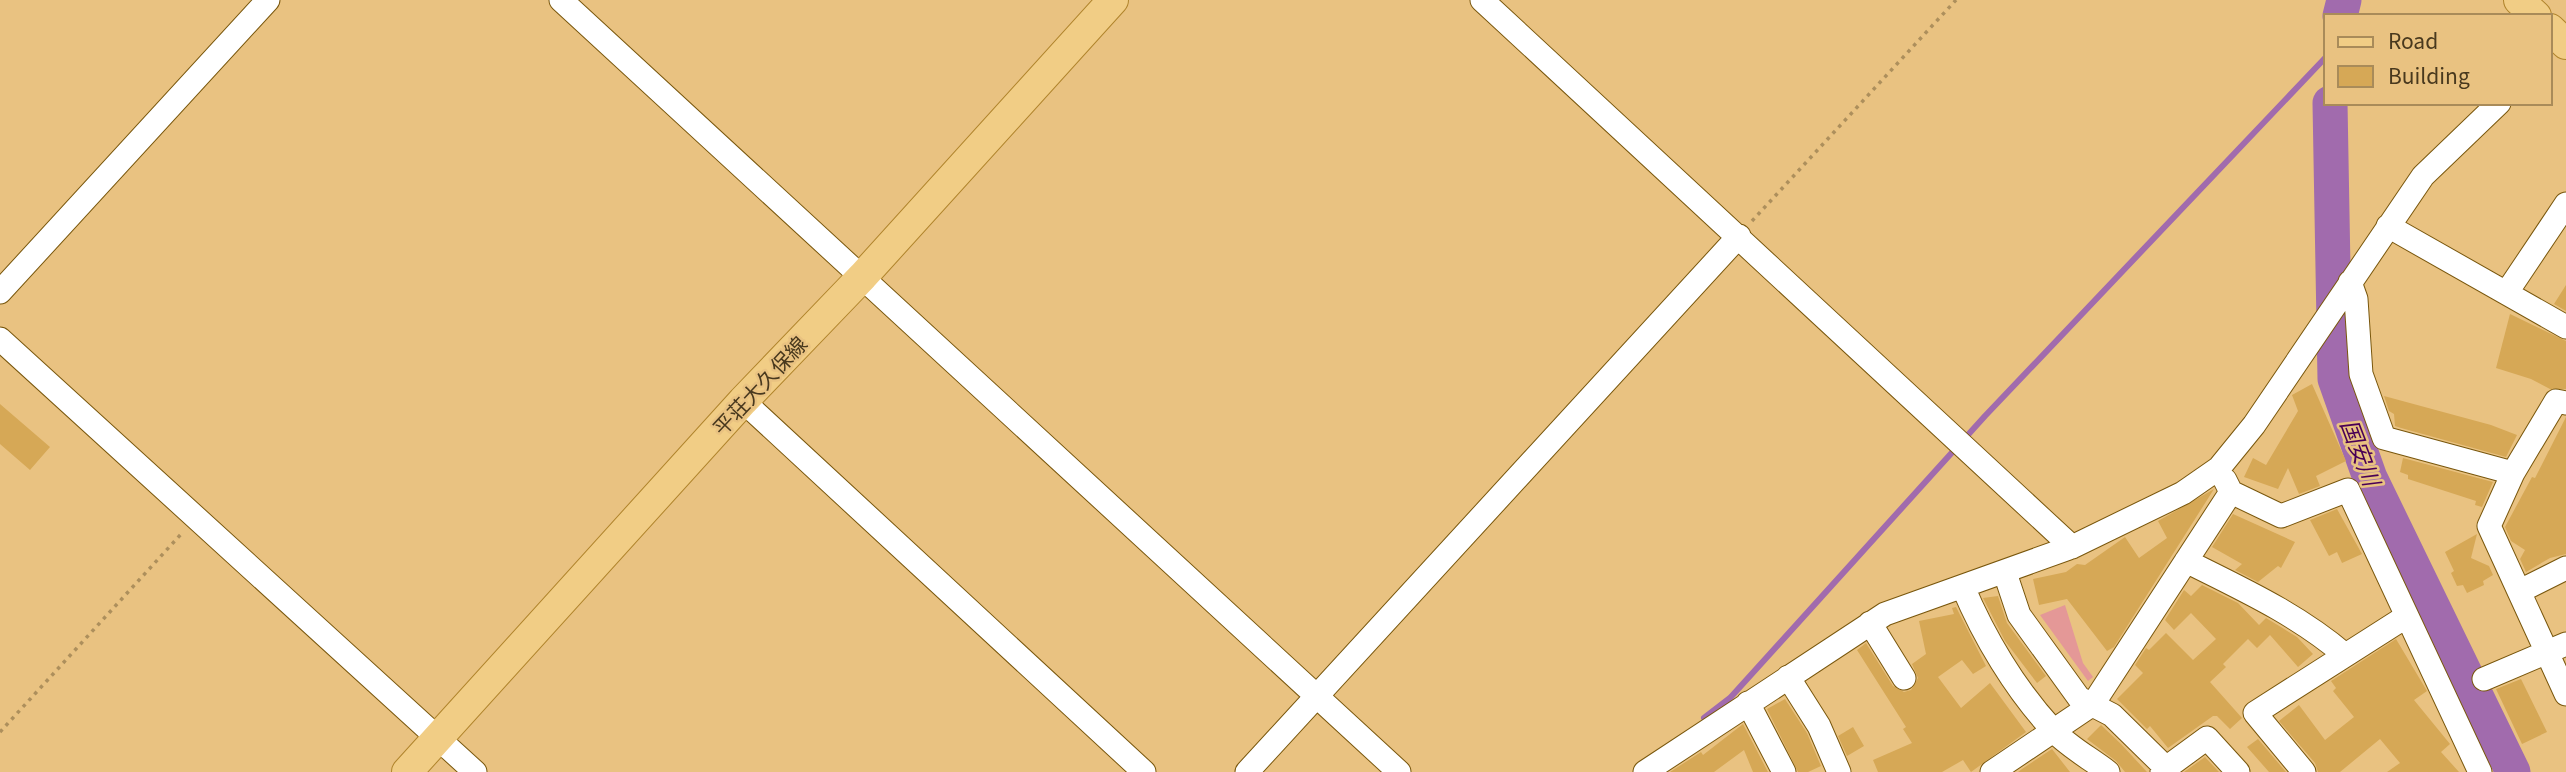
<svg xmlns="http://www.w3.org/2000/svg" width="2566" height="772" viewBox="0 0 2566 772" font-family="Georgia,'Noto Sans JP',serif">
<rect width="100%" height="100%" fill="#e9c281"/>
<path fill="#e49897" d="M 2065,605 L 2083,663 L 2093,677 L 2088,681 L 2040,615 Z"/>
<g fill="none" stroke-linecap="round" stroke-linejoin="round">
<path stroke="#a16bad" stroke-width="6" d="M 1704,718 L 1730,698 L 1985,416 L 2326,57"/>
<path stroke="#a16bad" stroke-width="35" d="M 2340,16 L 2344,0
M 2330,103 L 2335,379 L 2370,478 L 2513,772"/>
</g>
<path fill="#d6a856" d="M 2566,285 L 2566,311 L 2554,304 Z
M 2510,314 L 2566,341 L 2566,389 L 2550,389 L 2531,379 L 2496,368 Z
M 2312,384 L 2346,461 L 2316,476 L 2320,486 L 2299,494 L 2288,468 L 2278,489 L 2244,477 L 2253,458 L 2266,465 L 2298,411 L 2292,395 Z
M 2384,396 L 2491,425 L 2517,435 L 2506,457 L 2401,428 L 2395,426 L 2394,414 L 2389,411 Z
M 0,404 L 50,447 L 30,470 L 0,444 Z
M 2566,417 L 2566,554 L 2550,558 L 2526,572 L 2520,559 L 2525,550 L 2511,541 L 2505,527 L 2532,477 L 2535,478 Z
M 2403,458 L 2493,482 L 2482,507 L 2475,505 L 2476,501 L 2408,479 L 2408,475 L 2400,472 Z
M 2214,489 L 2114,647 L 2107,651 L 2067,599 L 2039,605 L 2033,579 L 2066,572 L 2077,564 L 2085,565 L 2125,537 L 2139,558 L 2167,538 L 2158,521 Z
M 2337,509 L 2362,554 L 2342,563 L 2337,552 L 2329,556 L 2310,520 Z
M 2233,514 L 2295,542 L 2281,568 L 2278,566 L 2258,582 L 2235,570 L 2242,564 L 2212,547 Z
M 2477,534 L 2471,558 L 2489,566 L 2493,575 L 2483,581 L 2484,585 L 2467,593 L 2463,585 L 2457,586 L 2451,573 L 2454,571 L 2445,552 Z
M 2202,585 L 2238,603 L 2259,625 L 2266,618 L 2281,627 L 2297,637 L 2313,654 L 2298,667 L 2270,635 L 2257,648 L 2248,639 L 2223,664 L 2226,667 L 2210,682 L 2242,718 L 2230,729 L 2217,716 L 2213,716 L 2168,748 L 2150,726 L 2147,729 L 2117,699 L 2143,673 L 2135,665 L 2146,648 L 2149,650 L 2166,633 L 2193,660 L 2216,639 L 2191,613 L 2174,630 L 2165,620 L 2184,590 L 2191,596 Z
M 1998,596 L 2007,623 L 2046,676 L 2037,683 L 2005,641 L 1983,598 Z
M 1956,607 L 1986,666 L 1973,674 L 1962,660 L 1938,677 L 1961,708 L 1990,683 L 2026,732 L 1971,772 L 1963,760 L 1942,772 L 1878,772 L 1873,760 L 1912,743 L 1903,729 L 1906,727 L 1857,650 L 1866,643 L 1893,686 L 1904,692 L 1911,690 L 1918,678 L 1912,664 L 1926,654 L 1919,621 L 1954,614 L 1952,608 Z
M 2396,639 L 2427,691 L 2414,700 L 2450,744 L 2441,752 L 2459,772 L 2387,772 L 2400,763 L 2380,739 L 2340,772 L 2318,772 L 2315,763 L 2279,721 L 2299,705 L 2325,740 L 2354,717 L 2333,691 L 2336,688 L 2331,681 Z
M 2521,679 L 2547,732 L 2522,744 L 2496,689 Z
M 1785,699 L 1807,733 L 1821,766 L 1808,772 L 1798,772 L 1767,709 Z
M 1743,724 L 1768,772 L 1753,772 L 1744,750 L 1714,772 L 1670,772 L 1701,752 L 1703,755 Z
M 2101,725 L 2121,744 L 2147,772 L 2125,772 L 2116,761 L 2087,739 Z
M 1853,727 L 1864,746 L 1847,756 L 1838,736 Z
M 2258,739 L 2286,772 L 2269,772 L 2247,747 Z
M 2052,749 L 2070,772 L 2018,772 L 2022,769 Z
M 2205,757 L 2219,772 L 2184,772 Z"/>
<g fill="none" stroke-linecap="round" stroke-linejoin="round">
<g stroke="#79570d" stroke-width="25">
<path id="minor" d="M 561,0 L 1399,772
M 1482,0 L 2072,547
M 2388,226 L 2566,327
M 2350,282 L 2356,299 L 2361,374 L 2384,438 L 2513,473
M 0,292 L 268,0
M 2507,292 L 2566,204
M 0,339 L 475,772
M 743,401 L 1144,772
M 2566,403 L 2556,401 L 2513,473 L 2489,526 L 2566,694
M 2231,492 L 2281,516 L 2348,490 L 2480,772
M 2186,561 C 2242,589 2297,614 2345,655
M 2005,573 L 2019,615 L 2079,698 L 2112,715 L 2166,768 L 2162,772
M 1963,587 C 1984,637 2015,689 2052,729 C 2067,746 2090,758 2108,772
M 2520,591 L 2566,568
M 1870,623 L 1904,678
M 1788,677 L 1819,726 L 1839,772
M 2484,679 L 2566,644
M 1748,703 L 1784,772
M 2166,768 L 2207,738 L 2238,772
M 1247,772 L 1739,236
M 1645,772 L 1885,614 L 2072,547 L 2183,493 L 2219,468 L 2254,425 L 2423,176 L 2499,103
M 1992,772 L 2093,704 L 2231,492 L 2225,480
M 2304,772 L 2255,713 L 2407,616"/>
</g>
<g stroke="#b0842c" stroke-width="32">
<path id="major" d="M 2519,0 L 2536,16
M 2550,29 L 2566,44
M 407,772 L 743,401 L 863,276 L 1113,0"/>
</g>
<path stroke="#ad8f5c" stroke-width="3.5" stroke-dasharray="3.5 5" stroke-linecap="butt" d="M 1752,221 L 1956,0
M 0,732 L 183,532"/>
<use href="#minor" stroke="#fff" stroke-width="23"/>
<use href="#major" stroke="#f1cd85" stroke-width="30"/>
</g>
<g text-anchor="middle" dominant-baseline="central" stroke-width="5" stroke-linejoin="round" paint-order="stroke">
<g font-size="21" fill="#49391e" stroke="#e9c281">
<text transform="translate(759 385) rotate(-47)">平荘大久保線</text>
</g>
<g font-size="23" font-style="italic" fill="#490056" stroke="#e9c281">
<text transform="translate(2362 452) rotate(69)">国安川</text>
</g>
</g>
<rect x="2324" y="14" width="228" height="91" fill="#e9c281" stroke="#a98b59" stroke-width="2"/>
<rect x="2338" y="37" width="35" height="10" fill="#f1cd85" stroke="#a98b59" stroke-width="2"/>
<text x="2388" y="49" font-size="21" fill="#49391e">Road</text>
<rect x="2338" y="66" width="35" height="21" fill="#d6a856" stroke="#a98b59" stroke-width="2"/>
<text x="2388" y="84" font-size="21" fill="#49391e">Building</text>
</svg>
